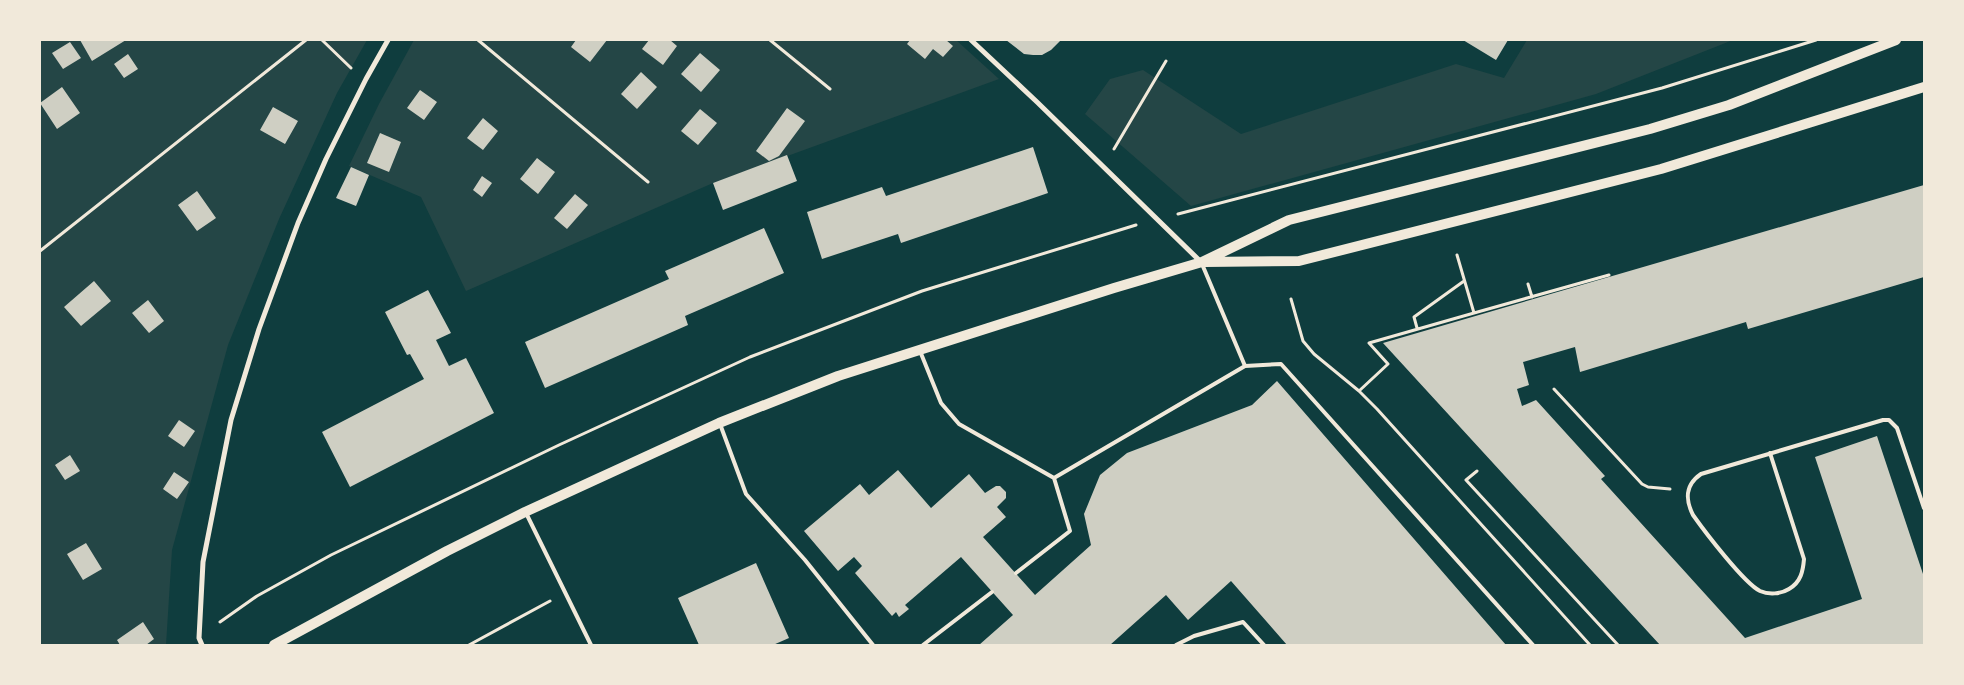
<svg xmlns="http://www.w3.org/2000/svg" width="1964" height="685" viewBox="0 0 1964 685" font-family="'Fira Sans Condensed',sans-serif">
<rect width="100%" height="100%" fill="#0f3d3e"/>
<path fill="#244646" d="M 40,40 L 367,40 L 337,93 L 279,219 L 228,345 L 172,550 L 166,645 L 40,645 Z
M 414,40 L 956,40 L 999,79 L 713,183 L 466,291 L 421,197 L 349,166 L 379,104 Z
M 1527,40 L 1733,40 L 1596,94 L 1191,206 L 1085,114 L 1110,79 L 1143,70 L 1241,134 L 1456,64 L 1504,78 Z"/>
<path fill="#cfcfc3" d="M 80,40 L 126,40 L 92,61 Z
M 576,40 L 607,40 L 590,62 L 571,47 Z
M 649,40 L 670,40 L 677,46 L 663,65 L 642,49 Z
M 910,40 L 946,40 L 953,46 L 943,57 L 933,49 L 925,59 L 907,44 Z
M 1006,40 L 1061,40 L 1051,50 L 1042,55 L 1033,55 L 1024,54 Z
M 1463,40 L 1508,40 L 1496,60 Z
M 70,42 L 81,58 L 63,69 L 52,53 Z
M 700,53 L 720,70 L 701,92 L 681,74 Z
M 128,54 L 138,69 L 124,78 L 114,64 Z
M 641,72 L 657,87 L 637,109 L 621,94 Z
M 62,87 L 80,113 L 57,129 L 40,103 Z
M 420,90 L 437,102 L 424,120 L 407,108 Z
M 273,107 L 298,121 L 285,144 L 260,130 Z
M 787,108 L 805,121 L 779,156 L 769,161 L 756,151 Z
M 700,109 L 717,123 L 698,145 L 681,131 Z
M 483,118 L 498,131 L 483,150 L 467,138 Z
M 380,133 L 401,142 L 389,172 L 367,163 Z
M 1033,147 L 1048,193 L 901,243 L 898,234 L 822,259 L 807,212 L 882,187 L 886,196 Z
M 787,155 L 797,181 L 723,210 L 713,183 Z
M 537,158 L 555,172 L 538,194 L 520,179 Z
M 351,167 L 369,175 L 356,206 L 336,198 Z
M 482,176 L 492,183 L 482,197 L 473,190 Z
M 1924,185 L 1924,277 L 1748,329 L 1746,322 L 1580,372 L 1575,347 L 1523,362 L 1529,385 L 1517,389 L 1522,406 L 1536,400 L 1605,476 L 1601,479 L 1745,638 L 1862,599 L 1815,457 L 1877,436 L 1924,577 L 1924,644 L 1922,645 L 1660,645 L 1383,343 Z
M 197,191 L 216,218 L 197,231 L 178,205 Z
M 575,194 L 588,205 L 567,229 L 554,218 Z
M 764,228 L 784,273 L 685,316 L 688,325 L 545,388 L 525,342 L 669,279 L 665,271 Z
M 94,281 L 111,301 L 81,326 L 64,307 Z
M 428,290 L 451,333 L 436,340 L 449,366 L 466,358 L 494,413 L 350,487 L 322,432 L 424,379 L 410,354 L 407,355 L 385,312 Z
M 148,300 L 164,321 L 149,333 L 132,313 Z
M 1277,381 L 1506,645 L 1287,645 L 1231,581 L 1188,620 L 1166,595 L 1110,645 L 979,645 L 1013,615 L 961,557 L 905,605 L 909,609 L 899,617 L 896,612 L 892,616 L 855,573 L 862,566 L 854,557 L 838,571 L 804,531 L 860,484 L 869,495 L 898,470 L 931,508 L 969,474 L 985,493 L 996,486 L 1000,486 L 1006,492 L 1006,498 L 997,507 L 1006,517 L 983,537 L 1035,595 L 1091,545 L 1084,514 L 1100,475 L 1127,453 L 1252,405 Z
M 179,420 L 195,431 L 184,447 L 168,436 Z
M 70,455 L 80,471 L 65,480 L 55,465 Z
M 174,472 L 189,482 L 177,499 L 163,489 Z
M 86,543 L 102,569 L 83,580 L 67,554 Z
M 756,563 L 789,638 L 773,645 L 699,645 L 678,598 Z
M 143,622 L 154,639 L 146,645 L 120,645 L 117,640 Z"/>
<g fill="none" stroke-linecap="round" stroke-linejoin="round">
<path stroke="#f1e9da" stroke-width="3" d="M 322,40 L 351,68
M 478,40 L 648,182
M 770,40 L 830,89
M 1114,149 L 1166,61
M 1178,214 L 1662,88 L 1816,40
M 40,251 L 306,40
M 1528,284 L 1532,297
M 1291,299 L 1303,341 L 1314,354 L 1359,391 L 1377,409 L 1590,645
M 1474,313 L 1609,275
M 1417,328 L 1414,317 L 1464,281
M 1554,389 L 1642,484 L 1648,487 L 1670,489
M 1359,391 L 1388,364 L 1369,343 L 1474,313 L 1457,255
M 1477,471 L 1466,480 L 1618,645
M 220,622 L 257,596 L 331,555 L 559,445 L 750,357 L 922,291 L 1136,225
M 469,645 L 550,601"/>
<path stroke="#f1e9da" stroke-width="4" d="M 920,351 L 941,403 L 959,424 L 1054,478 L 1070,531 L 1016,573
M 1245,366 L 1281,364 L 1533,645
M 720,424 L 746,494 L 805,560 L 873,645
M 1770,453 L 1804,559 C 1803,571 1801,582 1789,589 C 1781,594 1769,595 1760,591 C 1744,583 1705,532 1693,515 C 1685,499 1685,485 1701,474 L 1883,420 L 1889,420 L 1897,428 L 1924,508
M 1054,478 L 1245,366 L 1202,264
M 526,513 L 591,645
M 923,645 L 992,592
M 1176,645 L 1194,636 L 1243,622 L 1264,645"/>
<path stroke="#f1e9da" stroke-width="5" d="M 971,40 L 1037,102 L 1201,262
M 202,645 L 199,638 L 203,562 L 231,420 L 259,329 L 298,223 L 326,159 L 366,79 L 388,40"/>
<path stroke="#f1e9da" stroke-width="10" d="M 1205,262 L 1299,261 L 1661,169 L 1924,87
M 274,645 L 447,551 L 525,512 L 719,423 L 838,376 L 1114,288 L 1202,262 L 1289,220 L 1650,129 L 1729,105 L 1896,40"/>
</g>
<rect width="1964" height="685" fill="none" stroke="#f1e9da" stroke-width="82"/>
</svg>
